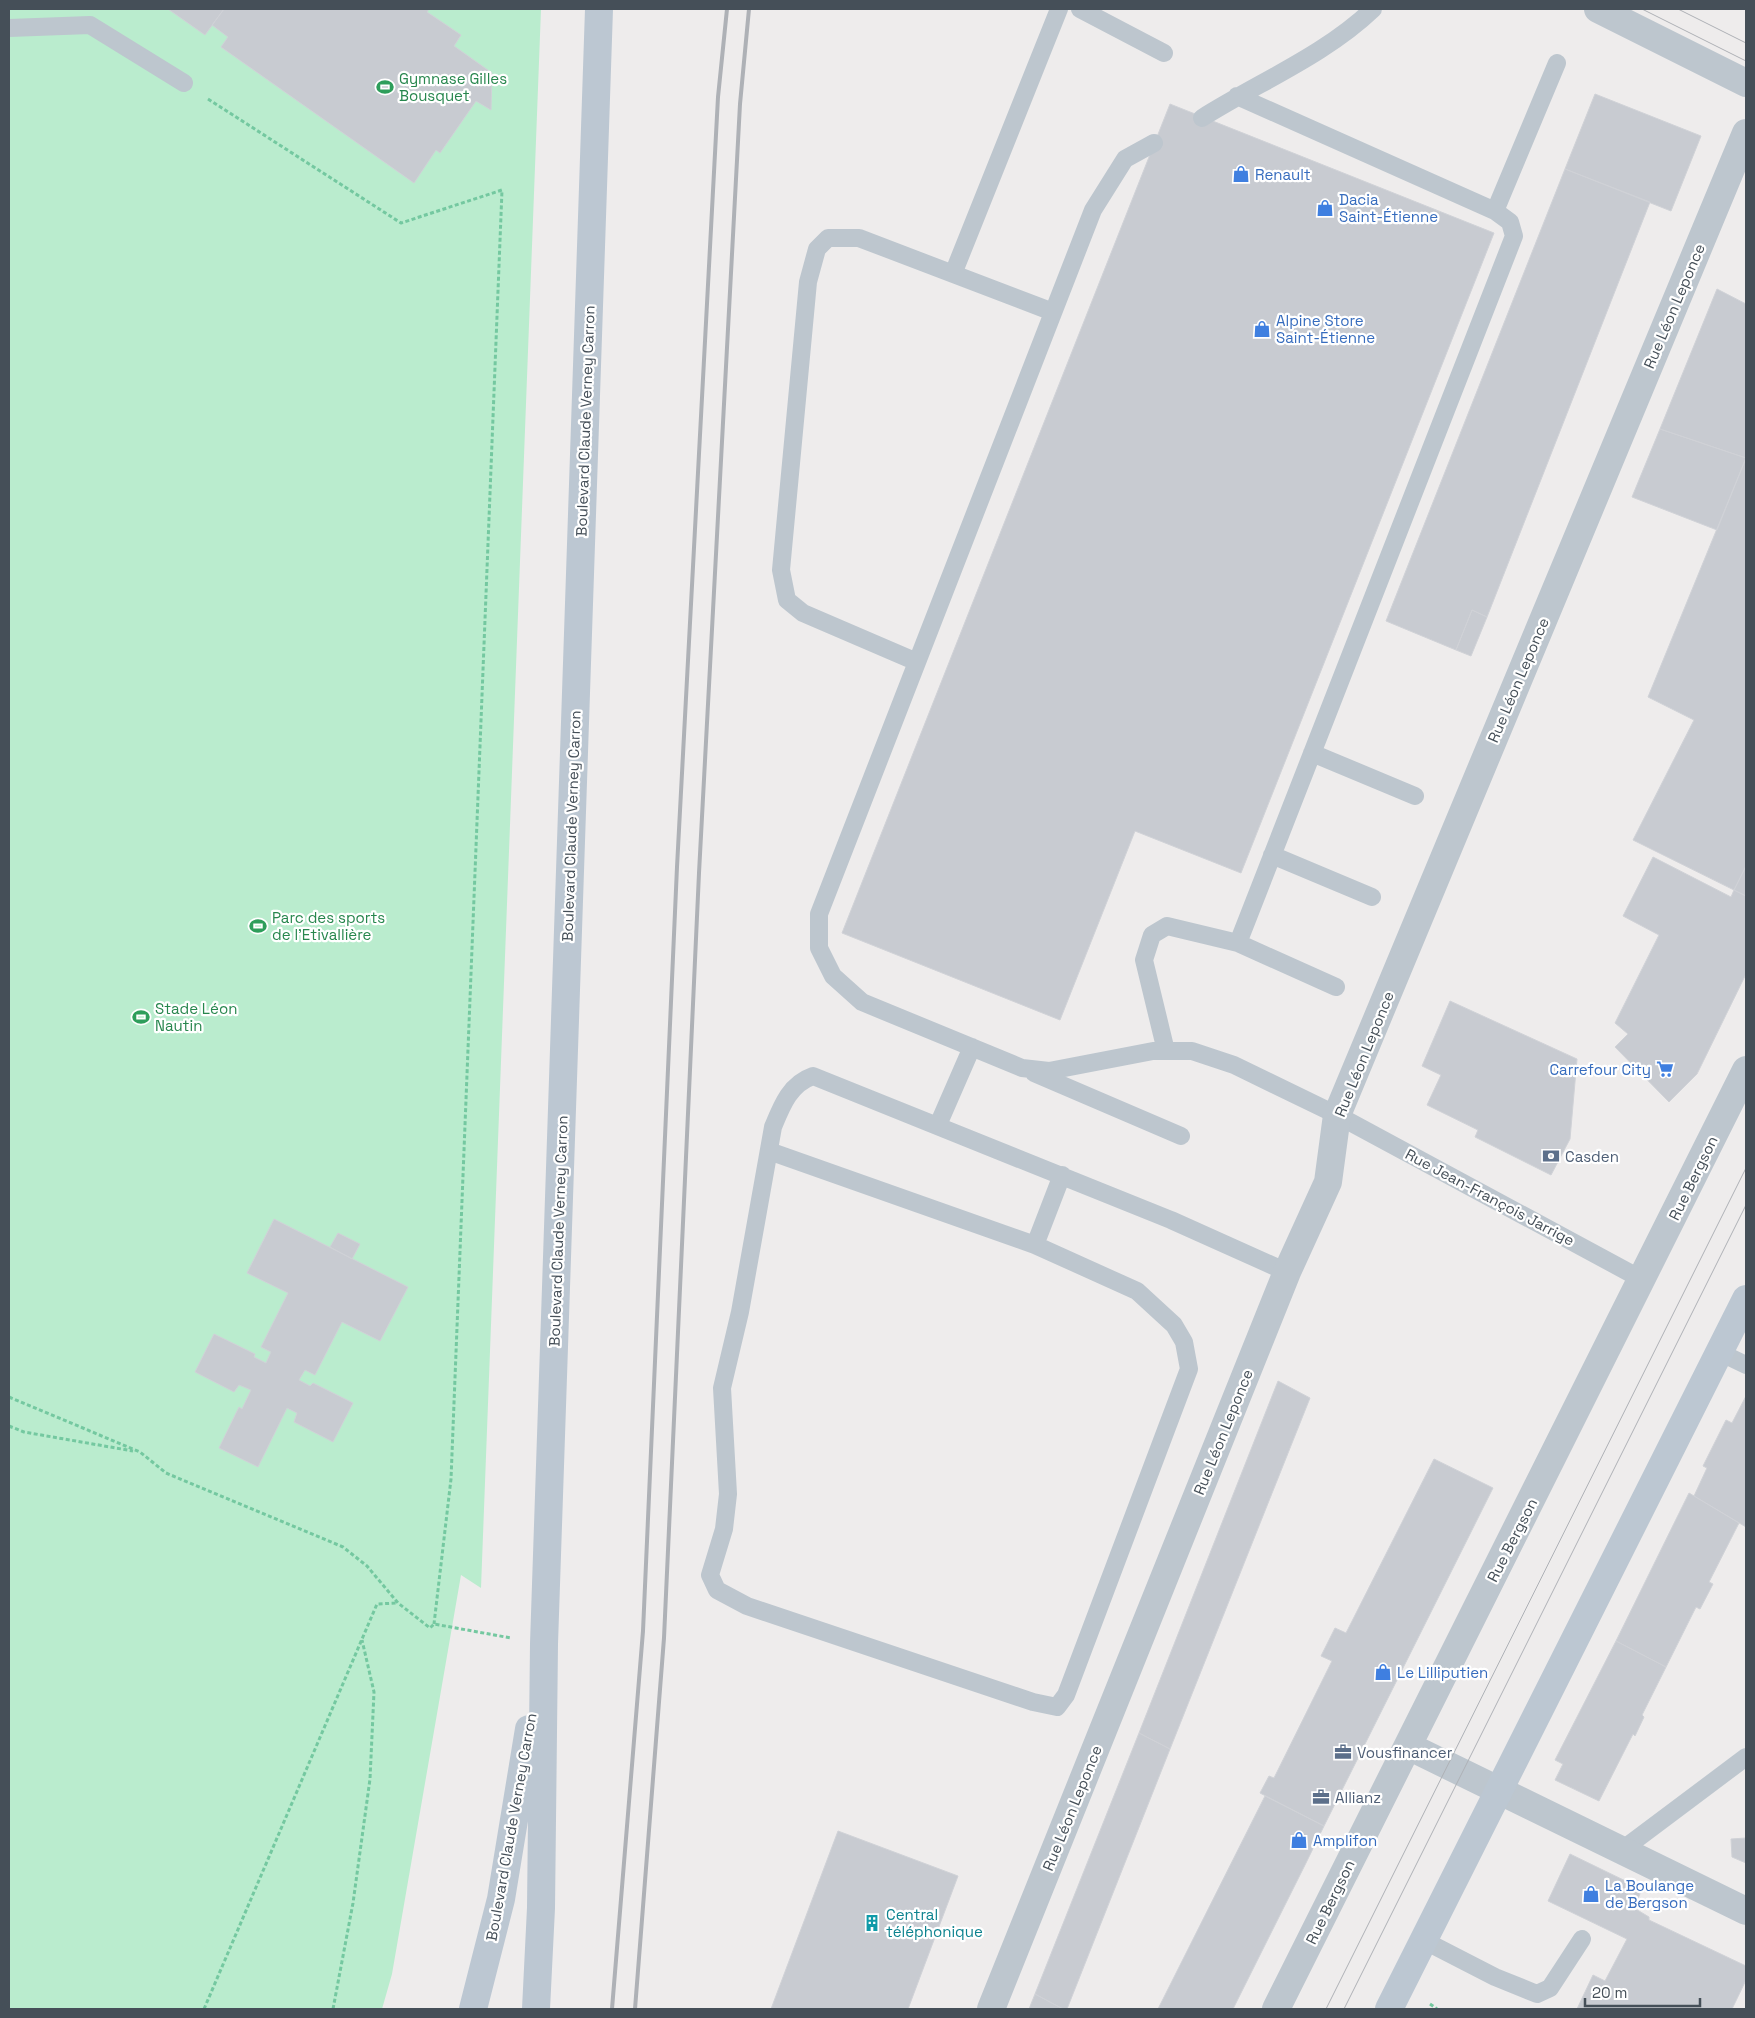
<svg xmlns="http://www.w3.org/2000/svg" width="1755" height="2018" viewBox="0 0 1755 2018" font-family="'Space Grotesk',sans-serif">
<rect width="100%" height="100%" fill="#eeecec"/>
<path fill="#baecce" d="M 9,9 L 541,9 L 481,1588 L 461,1575 L 392,1974 L 382,2009 L 9,2009 Z"/>
<path fill="#c8cbd1" stroke="#d0d2d7" d="M 168,9 L 224,9 L 205,35 Z
M 224,9 L 429,9 L 427,12 L 461,35 L 454,46 L 492,73 L 491,110 L 476,101 L 440,153 L 436,150 L 414,183 L 221,47 L 228,37 L 212,25 Z
M 1595,94 L 1701,136 L 1671,211 L 1565,169 Z
M 1170,104 L 1494,233 L 1241,873 L 1135,831 L 1060,1020 L 842,933 Z
M 1565,169 L 1650,202 L 1487,617 L 1472,610 L 1456,650 L 1386,621 Z
M 1717,289 L 1746,304 L 1746,458 L 1660,429 Z
M 1660,429 L 1746,458 L 1717,530 L 1632,497 Z
M 1746,458 L 1746,866 L 1734,890 L 1633,840 L 1694,720 L 1648,697 Z
M 1472,610 L 1487,617 L 1471,656 L 1456,650 Z
M 1653,857 L 1731,897 L 1734,890 L 1746,896 L 1746,974 L 1697,1074 L 1669,1102 L 1615,1047 L 1628,1034 L 1615,1023 L 1659,935 L 1623,916 Z
M 1746,866 L 1746,896 L 1734,890 Z
M 1450,1001 L 1577,1059 L 1570,1139 L 1551,1175 L 1475,1137 L 1478,1130 L 1427,1105 L 1441,1075 L 1422,1066 Z
M 274,1219 L 408,1287 L 380,1341 L 342,1322 L 315,1375 L 305,1370 L 299,1380 L 310,1386 L 313,1383 L 353,1403 L 333,1442 L 294,1422 L 297,1413 L 287,1408 L 258,1467 L 219,1448 L 239,1407 L 242,1409 L 251,1390 L 239,1385 L 234,1392 L 195,1372 L 214,1334 L 255,1354 L 254,1357 L 266,1363 L 271,1352 L 261,1347 L 288,1293 L 247,1273 Z
M 338,1233 L 360,1244 L 352,1259 L 330,1247 Z
M 1278,1381 L 1310,1398 L 1170,1749 L 1139,1733 Z
M 1746,1396 L 1746,1527 L 1694,1496 L 1707,1468 L 1703,1466 L 1726,1420 L 1732,1423 Z
M 1434,1459 L 1493,1488 L 1324,1826 L 1260,1793 L 1269,1776 L 1274,1778 L 1332,1661 L 1321,1656 L 1335,1628 L 1346,1633 Z
M 1689,1493 L 1739,1523 L 1709,1582 L 1713,1584 L 1700,1609 L 1696,1607 L 1666,1667 L 1616,1641 Z
M 1616,1641 L 1666,1667 L 1642,1715 L 1644,1717 L 1635,1736 L 1633,1734 L 1599,1801 L 1555,1780 L 1563,1764 L 1555,1760 Z
M 1139,1733 L 1170,1749 L 1067,2009 L 1063,2009 L 1035,1994 Z
M 1265,1796 L 1324,1826 L 1304,1867 L 1233,2009 L 1158,2009 Z
M 838,1831 L 958,1876 L 908,2009 L 771,2009 Z
M 1746,1838 L 1746,1863 L 1732,1857 L 1731,1839 Z
M 1570,1854 L 1642,1889 L 1634,1908 L 1649,1917 L 1649,1920 L 1746,1966 L 1746,1980 L 1732,2009 L 1577,2009 L 1593,1975 L 1605,1981 L 1627,1939 L 1548,1901 Z
M 1035,1994 L 1063,2009 L 1029,2009 Z"/>
<g fill="none" stroke-linecap="round" stroke-linejoin="round">
<path stroke="#74c8a0" stroke-width="3" stroke-dasharray="4 2.5" stroke-linecap="butt" d="M 208,99 L 401,223 L 502,190 L 451,1479 L 434,1624
M 9,1397 L 140,1452 L 166,1473 L 343,1547 L 367,1566 L 398,1603 L 430,1628 L 434,1624 L 511,1638
M 9,1426 L 24,1432 L 133,1451
M 1430,2004 L 1437,2009
M 204,2009 L 377,1604 L 397,1603
M 333,2009 L 353,1903 L 370,1779 L 374,1692 L 362,1640"/>
<path stroke="#bdc6ce" stroke-width="18" d="M 1080,9 L 1164,53
M 9,28 L 90,25 L 184,83
M 1237,96 L 1495,211 L 1557,63
M 1202,118 C 1259,82 1325,55 1373,9
M 1154,143 L 1125,159 L 1093,210 L 819,914 L 819,948 L 833,976 L 862,1002 L 1022,1068 L 1049,1071 L 1153,1051 L 1192,1051 L 1234,1065 L 1337,1115 L 1643,1280
M 953,274 L 1059,9
M 917,662 L 803,613 L 787,600 L 781,570 L 808,282 L 817,249 L 828,238 L 859,238 L 1053,312
M 1312,753 L 1415,796
M 1272,855 L 1372,897
M 1238,943 L 1336,987
M 1166,1051 L 1144,960 L 1152,935 L 1167,926 L 1238,943 L 1514,236 L 1510,222 L 1495,211
M 1034,1073 L 1181,1136
M 938,1125 L 972,1047
M 769,1151 L 1035,1245 L 1137,1291 L 1174,1325 L 1184,1342 L 1189,1369 L 1066,1695 L 1057,1707 L 1033,1702 L 747,1606 L 717,1590 L 710,1575 L 724,1529 L 728,1494 L 722,1388 L 740,1312 L 773,1127 C 782,1105 790,1084 813,1076 L 1171,1220 L 1287,1272
M 1035,1245 L 1062,1175
M 1719,1352 L 1746,1365
M 1622,1850 L 1746,1757
M 1423,1940 L 1495,1977 L 1537,1994 L 1550,1988 L 1582,1939"/>
<path stroke="#bdc6ce" stroke-width="28" d="M 1598,9 L 1746,83
M 1408,1746 L 1746,1911
M 991,2009 L 1287,1272 L 1328,1182 L 1337,1115 L 1746,133
M 1276,2009 L 1746,1070"/>
<path stroke="#bcc7d2" stroke-width="28" d="M 473,2009 L 501,1899 L 529,1729
M 536,2009 L 541,1908 L 544,1644 L 599,9
M 1389,2009 L 1746,1299"/>
<path stroke="#aeb1b6" stroke-width="1" d="M 1642,9 L 1746,61
M 1678,9 L 1746,43
M 1326,2009 L 1746,1168
M 1344,2009 L 1746,1205"/>
<path stroke="#aeb1b6" stroke-width="4" d="M 612,2009 L 643,1631 L 677,867 L 718,97 L 727,9
M 635,2009 L 664,1638 L 699,873 L 740,104 L 749,9"/>
</g>
<defs>
<g id="stadium-bare" transform="scale(1.35)"><path d="M0-5a6.5 5 0 1 0 0 10a6.5 5 0 1 0 0-10ZM-3.5-1.8h7v3.6h-7Z" fill="#2e9e5b" stroke="#fff" stroke-width="2.5" paint-order="stroke"/></g>
<g id="shop-bare" transform="scale(1.35)"><path d="M-5-2.5h2.3a2.7 3.5 0 0 1 5.4 0H5L5.5 6h-11ZM-1.5-2.5h3a1.5 2.3 0 0 0-3 0Z" fill="#3f7fe0" stroke="#fff" stroke-width="2.5" paint-order="stroke"/></g>
<g id="supermarket-bare" transform="scale(1.35)"><path d="M-6-5.5h2.5l.6 2H6L4.5 2H-2.5L-4.4-4H-6ZM-1.5 3.2a1.3 1.3 0 1 0 .1 0ZM3 3.2a1.3 1.3 0 1 0 .1 0Z" fill="#3f7fe0" stroke="#fff" stroke-width="2.5" paint-order="stroke"/></g>
<g id="bank-bare" transform="scale(1.35)"><path d="M-6-4H6V4H-6ZM0-2.3a2.3 2.3 0 1 0 0 4.6a2.3 2.3 0 1 0 0-4.6Z" fill="#5c6f8a" stroke="#fff" stroke-width="2.5" paint-order="stroke"/></g>
<g id="office-bare" transform="scale(1.35)"><path d="M-6-3h4V-5.5h4V-3h4V5H-6ZM-1-4.5V-3h2v-1.5ZM-6 0V1H6V0Z" fill="#5c6f8a" stroke="#fff" stroke-width="2.5" paint-order="stroke"/></g>
<g id="building-bare" transform="scale(1.35)"><path d="M-4-6H4V6H1V3H-1V6H-4ZM-2.5-4.3h1.7v1.8h-1.7ZM.8-4.3h1.7v1.8H.8ZM-2.5-1h1.7V.8h-1.7ZM.8-1h1.7V.8H.8Z" fill="#0f9aa8" stroke="#fff" stroke-width="2.5" paint-order="stroke"/></g>
</defs>
<g fill-rule="evenodd">
<use href="#stadium-bare" x="385" y="87"/>
<use href="#shop-bare" x="1241" y="174"/>
<use href="#shop-bare" x="1325" y="208"/>
<use href="#shop-bare" x="1262" y="329"/>
<use href="#stadium-bare" x="258" y="926"/>
<use href="#stadium-bare" x="141" y="1017"/>
<use href="#supermarket-bare" x="1665" y="1069"/>
<use href="#bank-bare" x="1551" y="1156"/>
<use href="#shop-bare" x="1383" y="1672"/>
<use href="#office-bare" x="1343" y="1752"/>
<use href="#office-bare" x="1321" y="1797"/>
<use href="#shop-bare" x="1299" y="1840"/>
<use href="#shop-bare" x="1591" y="1894"/>
<use href="#building-bare" x="872" y="1923"/>
</g>
<g text-anchor="middle" dominant-baseline="central" stroke-width="4.5" stroke-linejoin="round" paint-order="stroke">
<g font-size="15" fill="#27864d" stroke="#fff" text-anchor="start">
<text x="399" y="78">Gymnase Gilles<tspan x="399" dy="17">Bousquet</tspan></text>
<text x="272" y="917">Parc des sports<tspan x="272" dy="17">de l'Etivallière</tspan></text>
<text x="155" y="1008">Stade Léon<tspan x="155" dy="17">Nautin</tspan></text>
</g>
<g font-size="15" fill="#366cbe" stroke="#fff" text-anchor="start">
<text x="1255" y="174">Renault</text>
<text x="1339" y="199">Dacia<tspan x="1339" dy="17">Saint-Étienne</tspan></text>
<text x="1276" y="320">Alpine Store<tspan x="1276" dy="17">Saint-Étienne</tspan></text>
<text x="1651" y="1069" text-anchor="end">Carrefour City</text>
<text x="1397" y="1672">Le Lilliputien</text>
<text x="1313" y="1840">Amplifon</text>
<text x="1605" y="1885">La Boulange<tspan x="1605" dy="17">de Bergson</tspan></text>
</g>
<g font-size="15" fill="#454f58" stroke="#fff">
<text transform="translate(1674 306) rotate(-67)">Rue Léon Leponce</text>
<text transform="translate(585 421) rotate(-88)">Boulevard Claude Verney Carron</text>
<text transform="translate(1518 680) rotate(-67)">Rue Léon Leponce</text>
<text transform="translate(571 826) rotate(-88)">Boulevard Claude Verney Carron</text>
<text transform="translate(1364 1054) rotate(-68)">Rue Léon Leponce</text>
<text transform="translate(1693 1178) rotate(-64)">Rue Bergson</text>
<text transform="translate(1490 1197) rotate(28)">Rue Jean-François Jarrige</text>
<text transform="translate(558 1231) rotate(-88)">Boulevard Claude Verney Carron</text>
<text transform="translate(1223 1432) rotate(-68)">Rue Léon Leponce</text>
<text transform="translate(1512 1540) rotate(-63)">Rue Bergson</text>
<text transform="translate(1072 1808) rotate(-68)">Rue Léon Leponce</text>
<text transform="translate(511 1827) rotate(-80)">Boulevard Claude Verney Carron</text>
<text transform="translate(1330 1902) rotate(-64)">Rue Bergson</text>
</g>
<g font-size="15" fill="#4e5e75" stroke="#fff" text-anchor="start">
<text x="1565" y="1156">Casden</text>
<text x="1357" y="1752">Vousfinancer</text>
<text x="1335" y="1797">Allianz</text>
</g>
<g font-size="15" fill="#0d838f" stroke="#fff" text-anchor="start">
<text x="886" y="1914">Central<tspan x="886" dy="17">téléphonique</tspan></text>
</g>
</g>
<rect width="1755" height="2018" fill="none" stroke="#454f58" stroke-width="20"/>
<path d="M1585 1998v8h115v-8" fill="none" stroke="#454f58" stroke-width="2.5"/>
<text x="1592" y="1998" font-size="15" fill="#454f58" stroke="#ffffff" stroke-width="4" paint-order="stroke">20 m</text>
</svg>
